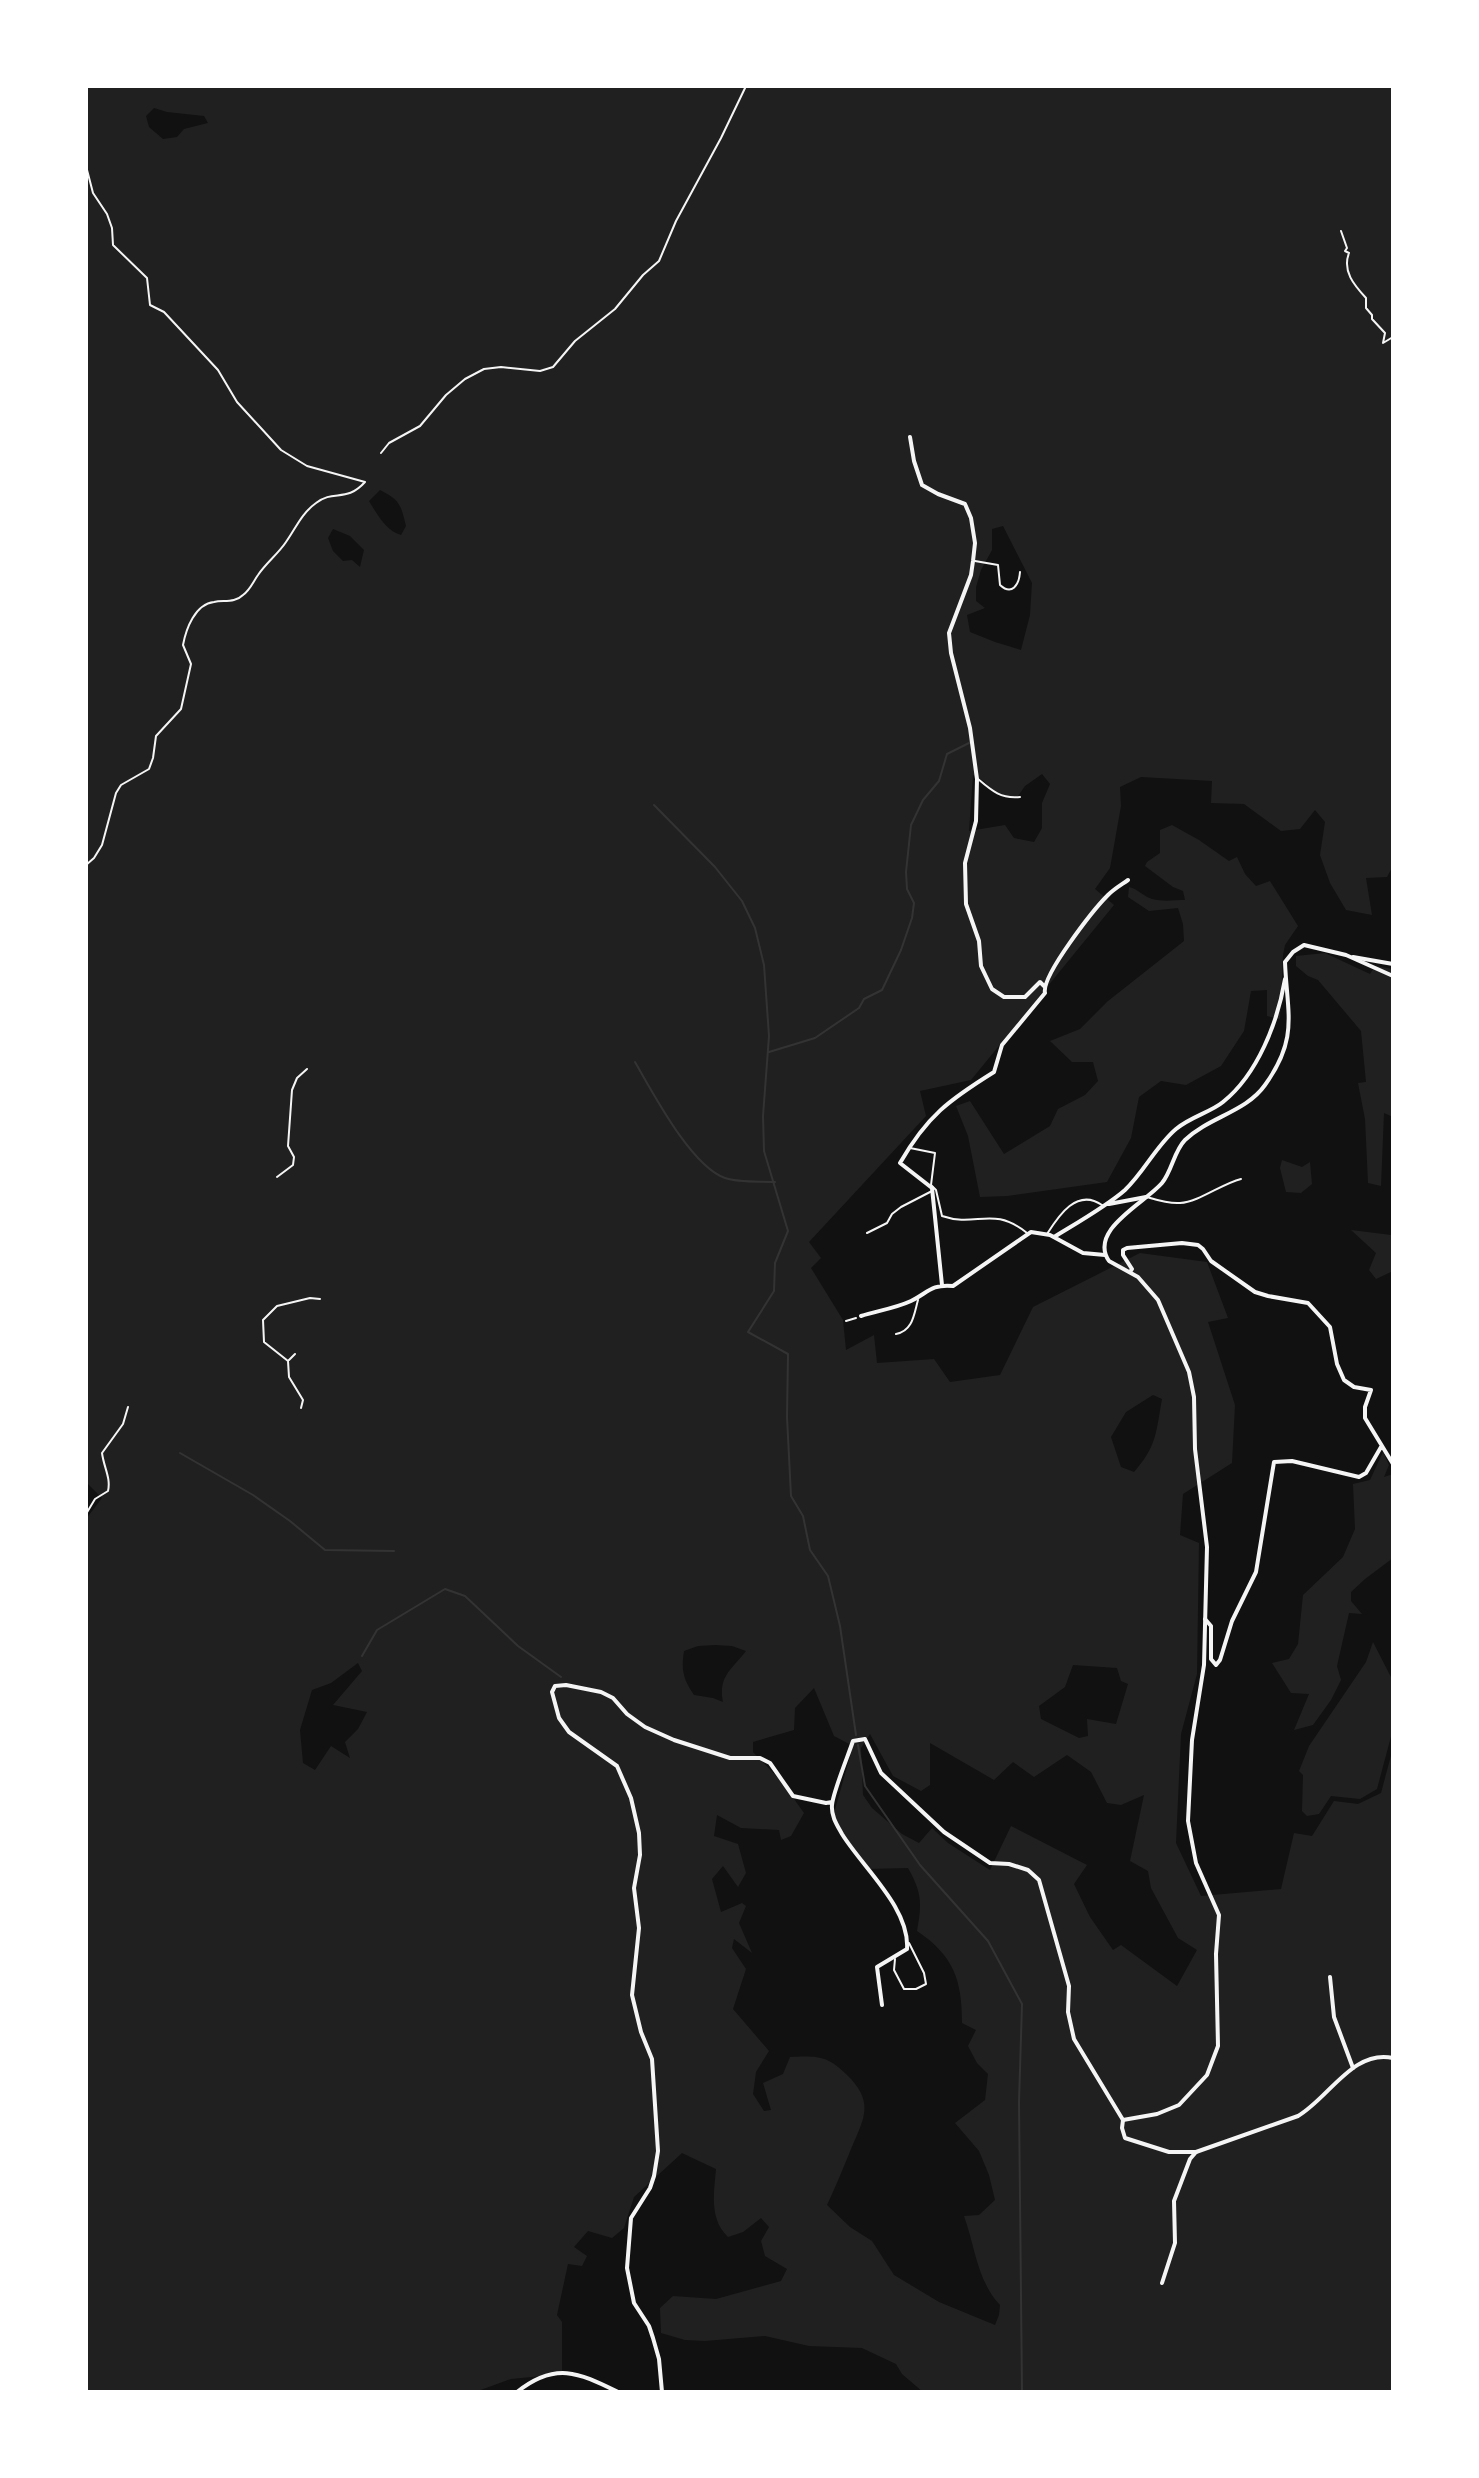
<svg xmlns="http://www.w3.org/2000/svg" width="1479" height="2478" viewBox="0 0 1479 2478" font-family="Rubik,sans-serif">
<rect width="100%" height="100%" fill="#111"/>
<path fill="#202020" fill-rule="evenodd" d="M 86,86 L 1393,86 L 1393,866 L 1387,877 L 1366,878 L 1372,915 L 1346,910 L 1330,883 L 1320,855 L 1325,822 L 1315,810 L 1300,829 L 1281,831 L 1244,804 L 1211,803 L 1212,781 L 1141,777 L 1120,787 L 1121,806 L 1110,868 L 1095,889 L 1114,905 L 971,1080 L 920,1091 L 926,1116 L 809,1242 L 821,1258 L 811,1268 L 843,1320 L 846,1350 L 874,1335 L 877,1363 L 934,1359 L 950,1382 L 1000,1375 L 1033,1307 L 1140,1253 L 1207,1262 L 1228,1318 L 1208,1322 L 1235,1405 L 1232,1463 L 1183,1494 L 1180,1535 L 1199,1543 L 1197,1674 L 1181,1734 L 1176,1843 L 1201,1896 L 1281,1889 L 1294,1833 L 1312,1836 L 1334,1801 L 1358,1804 L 1381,1793 L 1393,1748 L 1393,2392 L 923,2392 L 902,2374 L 896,2364 L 862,2348 L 809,2346 L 765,2336 L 705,2341 L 685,2340 L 661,2333 L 660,2308 L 673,2296 L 716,2299 L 781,2281 L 787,2269 L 765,2256 L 761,2241 L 769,2227 L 761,2218 L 743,2232 L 728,2237 C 709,2219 714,2193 716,2169 L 682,2153 L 634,2197 L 624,2228 L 612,2238 L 588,2231 L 574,2247 L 587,2256 L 582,2266 L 568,2264 L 557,2315 L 562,2322 L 562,2374 L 511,2379 L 475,2392 L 86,2392 L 86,1519 L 102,1498 L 86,1482 ZM 154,108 L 167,112 L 204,116 L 208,123 L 184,129 L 177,137 L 163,139 L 149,127 L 146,116 ZM 380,490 C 400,500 401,505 406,526 L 401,535 C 386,531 377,514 369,501 ZM 1003,526 L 1032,583 L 1030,615 L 1021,650 L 995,642 L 970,632 L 967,615 L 985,608 L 976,601 L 976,587 L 981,570 L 992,550 L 992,529 ZM 333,529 L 350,536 L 364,550 L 360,567 L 352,560 L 343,561 L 333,551 L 328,538 ZM 1042,774 L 1050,784 L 1042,803 L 1042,828 L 1034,842 L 1014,838 L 1005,825 L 969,831 L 973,775 C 994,784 990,798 1018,796 L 1025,786 ZM 1153,1395 L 1162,1399 C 1156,1432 1157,1446 1134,1472 L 1121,1467 L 1111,1437 L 1126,1412 ZM 715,1645 L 732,1646 L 746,1651 C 731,1670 718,1677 723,1702 L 713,1698 L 694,1695 C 683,1679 681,1670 684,1651 L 698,1646 ZM 358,1663 L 362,1671 L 333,1705 L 367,1712 L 358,1729 L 345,1742 L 350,1758 L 331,1746 L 315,1770 L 303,1763 L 300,1730 L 312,1690 L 331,1683 ZM 1073,1665 L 1117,1668 L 1121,1681 L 1128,1684 L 1116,1724 L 1087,1719 L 1088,1736 L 1079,1738 L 1041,1719 L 1039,1706 L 1065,1687 ZM 814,1688 L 834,1736 L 853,1746 L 832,1820 L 866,1869 L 908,1868 C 922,1893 922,1903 917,1931 C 954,1956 962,1980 962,2023 L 976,2030 L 968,2046 L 977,2063 L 988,2074 L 985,2100 L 955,2123 L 979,2151 L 989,2175 L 995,2200 L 979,2215 L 964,2216 C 975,2246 977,2281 1000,2305 L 999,2315 L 995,2325 L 939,2302 L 894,2275 L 872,2241 L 850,2227 L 827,2205 C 835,2188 842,2171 849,2154 C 862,2121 877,2104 847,2075 C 827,2055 817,2056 790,2057 L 783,2074 L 763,2083 L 771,2110 L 764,2111 L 753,2094 L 756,2072 L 769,2051 L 733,2009 L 746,1969 L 732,1948 L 734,1939 L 752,1953 L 739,1923 L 746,1906 L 742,1903 L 721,1912 L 712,1879 L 723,1866 L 738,1887 L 746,1873 L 738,1844 L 714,1836 L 717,1815 L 741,1828 L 779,1830 L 781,1840 L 791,1836 L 804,1813 L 782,1782 L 753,1752 L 753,1742 L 794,1730 L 795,1708 ZM 870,1734 L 893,1776 L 921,1791 L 930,1785 L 930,1743 L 994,1780 L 1013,1762 L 1034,1777 L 1067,1755 L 1091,1772 L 1107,1803 L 1121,1805 L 1144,1795 L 1130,1861 L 1148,1871 L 1151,1888 L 1178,1938 L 1197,1950 L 1177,1986 L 1121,1945 L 1113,1950 L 1090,1917 L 1074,1884 L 1087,1865 L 1011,1826 L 990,1870 L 948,1843 L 932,1828 L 919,1843 L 902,1834 L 872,1808 L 863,1795 L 861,1748 Z
M 1172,825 L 1199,840 L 1229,861 L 1237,857 L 1245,874 L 1256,886 L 1270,881 L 1298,926 L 1285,945 L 1283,955 L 1280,1019 L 1267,1016 L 1267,990 L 1251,991 L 1244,1031 L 1221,1066 L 1186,1085 L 1161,1081 L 1139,1097 L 1131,1138 L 1107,1182 L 1007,1196 L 980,1197 L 968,1136 L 956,1106 L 970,1101 L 1004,1154 L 1050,1126 L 1058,1109 L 1085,1095 L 1098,1081 L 1093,1062 L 1072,1062 L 1050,1041 L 1080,1029 L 1108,1001 L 1184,941 L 1183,924 L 1178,908 L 1149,911 L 1128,897 L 1129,887 C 1138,889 1143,896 1152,899 C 1163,902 1175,900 1185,900 L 1183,891 L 1173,887 L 1145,866 L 1147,862 L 1160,853 L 1160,830 Z
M 1325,953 L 1370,974 L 1375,966 L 1393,969 L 1393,1117 L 1384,1113 L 1381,1186 L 1368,1183 L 1365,1119 L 1358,1083 L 1366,1082 L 1361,1031 L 1318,980 L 1308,976 L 1296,966 L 1296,956 Z
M 1282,1160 L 1302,1167 L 1310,1162 L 1312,1184 L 1301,1193 L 1286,1192 L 1280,1168 Z
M 1351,1230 L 1391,1235 L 1393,1232 L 1393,1271 L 1376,1279 L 1369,1270 L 1376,1253 Z
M 1383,1452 L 1389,1465 L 1384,1477 L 1393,1474 L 1393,1558 L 1365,1579 L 1351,1592 L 1351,1601 L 1362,1614 L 1349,1613 L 1337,1666 L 1341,1680 L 1331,1700 L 1313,1725 L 1294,1730 L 1309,1694 L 1291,1693 L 1272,1663 L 1289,1659 L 1298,1644 L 1303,1595 L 1343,1557 L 1355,1529 L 1353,1484 L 1370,1480 Z
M 1373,1642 L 1393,1681 L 1393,1729 L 1377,1789 L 1360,1799 L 1331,1796 L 1319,1814 L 1307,1816 L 1302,1811 L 1303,1775 L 1299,1771 L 1309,1746 L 1366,1662 Z"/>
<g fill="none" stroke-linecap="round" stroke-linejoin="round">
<path stroke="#333" stroke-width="2" d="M 654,805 L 715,867 L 742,901 L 755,928 L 764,965 L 769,1036 L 763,1116 L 764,1151 L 788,1231 L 775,1263 L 774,1291 L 748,1332 L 788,1354 L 787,1417 L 791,1496 L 803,1516 L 810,1550 L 828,1576 L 840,1626 L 856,1735
M 769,1052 L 815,1038 L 859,1008 L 864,999 L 882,990 L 901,950 L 912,918 L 914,903 L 907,889 L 906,872 L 911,825 L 923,800 L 939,781 L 947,754 L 971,742
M 635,1062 C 653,1093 691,1166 725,1178 C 739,1183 760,1181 775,1182
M 180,1453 L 253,1495 L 290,1521 L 325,1550 L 394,1551
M 362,1656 L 377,1630 L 445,1589 L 465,1596 L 518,1646 L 561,1677
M 858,1745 L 865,1786 L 920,1865 L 988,1941 L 1022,2004 L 1019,2102 L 1022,2392"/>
<path stroke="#f5f5f5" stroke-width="2" d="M 86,166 L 93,193 L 107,214 L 112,228 L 113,245 L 147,278 L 150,305 L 164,312 L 218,370 L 237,402 L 281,450 L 307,466 L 365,482 C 346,503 334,489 316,503 C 301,514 296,528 286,542 C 278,554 266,563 258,575 C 253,582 250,590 243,595 C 235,603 224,600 214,602 C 195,604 186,629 183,645 L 191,664 L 181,709 L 156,736 L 153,758 L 149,769 L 121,785 L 116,793 L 102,845 L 94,858 L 86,865
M 1341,231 L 1347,248 L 1345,251 L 1349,253 C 1342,271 1354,285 1366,298 L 1366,308 L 1372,315 L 1372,319 L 1385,333 L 1383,343 L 1393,337
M 381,453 L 389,443 L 420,426 L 446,395 L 465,379 L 484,369 L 501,367 L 540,371 L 553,367 L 575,341 L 615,309 L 643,275 L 659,261 L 676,221 L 721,138 L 746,86
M 277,1177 L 293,1165 L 294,1157 L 288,1146 L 292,1090 L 297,1078 L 307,1069
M 846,1321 L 856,1318
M 289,1360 L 295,1354
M 301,1408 L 303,1400 L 289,1377 L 288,1361 L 264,1342 L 263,1320 L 277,1306 L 310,1298 L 320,1299
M 86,1514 L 95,1499 L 108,1491 C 111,1478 104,1468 102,1453 L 123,1424 L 128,1407"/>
<path stroke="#f5f5f5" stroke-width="2" d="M 975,561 L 998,565 L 1000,585 C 1012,596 1019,585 1020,572
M 978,779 C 992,791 1001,799 1020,797
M 910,1148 L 935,1153 L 931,1185 L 936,1190 L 942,1216 C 977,1228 992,1205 1027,1233
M 1147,1197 C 1157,1200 1169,1204 1180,1203 C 1199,1202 1221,1184 1241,1179
M 867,1233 L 887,1223 L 892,1214 L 901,1207 L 932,1191
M 1047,1234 C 1059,1215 1077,1188 1102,1205
M 896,1334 C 913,1331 914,1314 918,1300
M 895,1959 L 894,1970 L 904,1989 L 916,1989 L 926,1984 L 924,1973 L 909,1943"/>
<path stroke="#f5f5f5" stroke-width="4" d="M 910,437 L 914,461 L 922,485 L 938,494 L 965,504 L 971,518 L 975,543 L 973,561 L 971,575 L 949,633 L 951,653 L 970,728 L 977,779 L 976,821 L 965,863 L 966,904 L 979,941 L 981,966 L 992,989 L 1004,997 L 1025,997 L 1040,982 L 1044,986
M 1353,957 L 1393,964
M 1109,1204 L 1146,1197
M 1054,1237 C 1075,1224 1107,1206 1125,1190 C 1144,1172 1156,1146 1176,1129 C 1190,1117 1211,1112 1223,1102 C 1258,1074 1278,1021 1285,979
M 1130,1272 L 1132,1269 L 1123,1255 L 1123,1250 L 1127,1248 L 1182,1243 L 1198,1245 L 1203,1249 L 1211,1261 L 1255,1292 L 1268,1296 L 1308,1303 L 1330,1327 L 1337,1364 L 1344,1380 L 1354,1387 L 1371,1390 L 1365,1407 L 1365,1418 L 1393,1464
M 942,1285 L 932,1188 L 900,1163 C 927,1116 949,1100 994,1072 L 1002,1045 L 1045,993 C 1041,976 1094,909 1108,895 C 1114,889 1121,885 1128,880
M 861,1316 C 877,1311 896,1308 911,1301 C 928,1293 930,1284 953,1286 L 1031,1232 L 1050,1235 L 1083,1253 L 1105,1255
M 1205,1619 L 1211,1626 L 1211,1659 L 1216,1665 L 1220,1660 L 1232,1621 L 1256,1572 L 1274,1462 L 1292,1461 L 1359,1477 L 1366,1473 L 1381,1447
M 1330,1977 L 1334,2017 L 1353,2068
M 882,2005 L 877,1967 L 907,1949 C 910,1908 863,1868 842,1834 C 837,1825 831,1816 832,1805 C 833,1792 848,1756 853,1741 L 865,1739 L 881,1773 L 944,1832 L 990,1863 L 1009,1864 L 1028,1870 L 1039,1880 L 1069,1986 L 1068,2012 L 1074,2039 L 1123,2120
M 1162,2283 L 1175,2243 L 1174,2201 L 1190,2159 L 1196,2152
M 517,2392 C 556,2361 579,2373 618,2392
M 662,2392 L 659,2359 L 653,2338 L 649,2326 L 634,2303 L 627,2268 L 631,2218 L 650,2188 L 654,2176 L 658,2151 L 652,2059 L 641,2032 L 632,1995 L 639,1928 L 634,1888 L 640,1855 L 639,1833 L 631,1798 L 617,1766 L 569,1732 L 559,1718 L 552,1692 L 555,1686 L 566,1685 L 601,1692 L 613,1698 L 627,1714 L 645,1727 L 674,1740 L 730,1758 L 760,1758 L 770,1763 L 793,1796 L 826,1803 L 832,1802"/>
<path stroke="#f5f5f5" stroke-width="4" d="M 1393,976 L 1346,955 L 1304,945 L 1293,952 L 1285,962 C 1287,1014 1299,1038 1265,1085 C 1246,1112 1209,1117 1185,1140 C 1174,1151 1172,1171 1162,1183 C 1145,1203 1088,1230 1109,1261 L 1138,1277 L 1158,1300 L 1189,1372 L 1194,1397 L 1195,1449 L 1207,1547 L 1204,1665 L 1192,1740 L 1188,1821 L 1196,1863 L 1219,1915 L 1216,1954 L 1218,2046 L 1207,2075 L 1179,2105 L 1157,2114 L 1123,2120 L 1122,2128 L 1125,2138 L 1169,2152 L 1196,2152 L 1298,2116 C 1329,2098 1353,2049 1393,2058"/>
</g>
<rect width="1479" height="2478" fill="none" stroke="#ffffff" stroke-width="176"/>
</svg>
